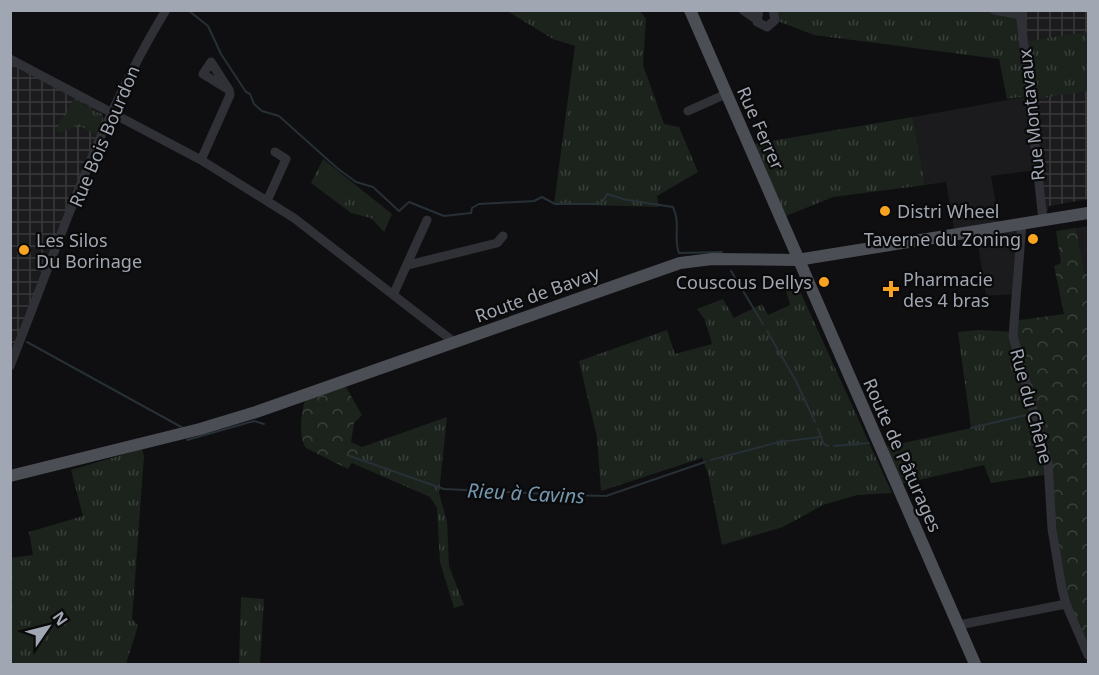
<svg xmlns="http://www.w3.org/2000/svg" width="1099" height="675" viewBox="0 0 1099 675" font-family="'Noto Sans',sans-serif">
<defs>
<pattern id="industrial-grid" width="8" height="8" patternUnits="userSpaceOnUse" patternTransform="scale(1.5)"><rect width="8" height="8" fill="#1b1b1e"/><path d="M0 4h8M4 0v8" fill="none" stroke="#39393c"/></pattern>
<pattern id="grass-tufts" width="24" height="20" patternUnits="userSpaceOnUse" patternTransform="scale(1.5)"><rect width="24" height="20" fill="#1b231c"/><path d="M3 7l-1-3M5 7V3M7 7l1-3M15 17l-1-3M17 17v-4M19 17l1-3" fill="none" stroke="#39403b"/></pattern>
<pattern id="forest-crowns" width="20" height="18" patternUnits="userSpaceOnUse" patternTransform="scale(1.5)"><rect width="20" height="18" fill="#1b231c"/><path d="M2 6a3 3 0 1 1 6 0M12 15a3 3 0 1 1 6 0" fill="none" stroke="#39403b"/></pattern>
</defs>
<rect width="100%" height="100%" fill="#0f0f11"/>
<path fill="#1b1b1e" d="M 1029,96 L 1037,170 L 991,176 L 1000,227 L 1022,223 L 1015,294 L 986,296 L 976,232 L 955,235 L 946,182 L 925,185 L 913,117 Z
M 1088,226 L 1088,273 L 1085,274 L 1076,228 Z"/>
<path fill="url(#industrial-grid)" d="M 1020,11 L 1088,11 L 1088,199 L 1049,206 L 1043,220 Z
M 11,59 L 101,113 L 104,118 L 11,355 Z"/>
<path fill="url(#grass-tufts)" d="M 507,11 L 640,11 L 646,19 L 643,65 L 664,124 L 679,127 L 698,172 L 657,196 L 659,207 L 554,204 L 575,46 L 553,39 Z
M 773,11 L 1021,11 L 1024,42 L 1088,32 L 1088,91 L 1029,100 L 1028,96 L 1007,99 L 999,59 L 814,35 L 775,20 Z
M 74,98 L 103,116 L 97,135 L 78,125 L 61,133 L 56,130 Z
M 913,117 L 925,185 L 833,197 L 781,218 L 748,145 Z
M 323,159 L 392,214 L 384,232 L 371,218 L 351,213 L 311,183 Z
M 794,278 L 892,493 L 857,495 L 823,505 L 783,527 L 722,545 L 708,473 L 702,458 L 601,491 L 597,437 L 579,361 L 667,330 L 675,354 L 712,344 L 705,320 L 697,309 L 723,299 L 734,318 L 762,304 L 768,315 L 790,305 L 784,283 Z
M 979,330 L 1013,332 L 1050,474 L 991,483 L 984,465 L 897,485 L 881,448 L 971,428 L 958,332 Z
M 447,417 L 439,493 L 447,521 L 449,566 L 464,605 L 454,608 L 440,562 L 437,508 L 430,497 L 352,463 L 362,447 Z
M 142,449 L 144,456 L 132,619 L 138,626 L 126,664 L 11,664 L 10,558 L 33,555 L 29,532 L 83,516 L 71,470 Z
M 241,597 L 264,599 L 260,664 L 239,664 Z"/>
<path fill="url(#forest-crowns)" d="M 1076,228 L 1085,274 L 1088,273 L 1088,655 L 1066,604 L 1050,474 L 1013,321 L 1064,314 L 1054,266 L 1061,263 L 1056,231 Z
M 346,387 L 362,415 L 354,423 L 351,442 L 362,447 L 348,469 L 306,448 C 297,435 302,407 307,394 Z"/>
<path fill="#1b231c" d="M 327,171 L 355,191 L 346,203 L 318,184 Z"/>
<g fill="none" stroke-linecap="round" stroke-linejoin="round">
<path stroke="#273036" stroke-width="2" d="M 188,10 L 208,26 L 221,54 L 246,92 L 250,94 L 254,104 L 262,111 L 279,116 L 337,168 L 356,182 L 373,187 L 399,211 L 409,202 L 444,216 L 471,213 L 472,208 L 479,204 L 534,201 L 542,197 L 555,204 L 596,204 L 602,203 L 607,194 L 627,200 L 673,207 C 681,224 673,238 679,253 L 722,252
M 731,271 L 763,324
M 767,331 L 796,381 L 815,422
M 27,342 L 183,428
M 971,428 L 1026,415
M 818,429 L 824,444 L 828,446
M 187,440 L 254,421 L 264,424
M 834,446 L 869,443
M 347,455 L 444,489 L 567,495 L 606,496 L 705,462
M 711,460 L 779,442 L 821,437"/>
<path stroke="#303136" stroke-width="9" d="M 743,10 L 756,19
M 759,10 L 757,22 L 767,27 L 775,20 L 773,10
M 994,10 L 1021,15
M 1020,10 L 1043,220
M 10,59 L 201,160 L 294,218 L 454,342
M 688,111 L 726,94
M 201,160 L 230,95 L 229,90 L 211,62 L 203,74 L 229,90
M 267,201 L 286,159 L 275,152
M 1022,223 L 1013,336 L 1048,463 L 1052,529 L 1062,589 L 1066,604 L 1088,655
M 408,265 L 497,243 L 503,236
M 394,293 L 427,220
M 10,366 C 58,246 98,121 166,10
M 959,625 L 1066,604"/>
<path stroke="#4c4e55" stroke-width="12" d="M 690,10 L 975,664
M 10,476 L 200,429 L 256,412 L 680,263 L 712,259 L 797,260 L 1088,213"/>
</g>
<g fill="#f8a420" stroke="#0a0a0b" stroke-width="2">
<circle cx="885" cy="211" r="6"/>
<circle cx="1033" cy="239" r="6"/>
<circle cx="24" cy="250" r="6"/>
<circle cx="824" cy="282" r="6"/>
<path d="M888 280h6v6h6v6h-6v6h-6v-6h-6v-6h6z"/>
</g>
<g text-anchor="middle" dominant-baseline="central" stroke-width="4.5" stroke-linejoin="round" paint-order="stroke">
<g font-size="18" fill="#a0a6b2" stroke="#0a0a0b">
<text transform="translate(1031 115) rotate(-96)">Rue Montavaux</text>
<text transform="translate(761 128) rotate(66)">Rue Ferrer</text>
<text transform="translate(104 136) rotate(-67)">Rue Bois Bourdon</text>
<text transform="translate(537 294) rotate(-20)">Route de Bavay</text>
<text transform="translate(1032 406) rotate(75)">Rue du Chêne</text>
<text transform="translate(903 455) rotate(66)">Route de Pâturages</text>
</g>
<g font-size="18" fill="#a0a6b2" stroke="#0a0a0b" text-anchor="start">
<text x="897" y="211">Distri Wheel</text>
<text x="1021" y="239" text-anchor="end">Taverne du Zoning</text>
<text x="36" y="240">Les Silos<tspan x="36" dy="21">Du Borinage</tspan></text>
<text x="903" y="279">Pharmacie<tspan x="903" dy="21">des 4 bras</tspan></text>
<text x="812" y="282" text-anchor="end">Couscous Dellys</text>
</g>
<g font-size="20" font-style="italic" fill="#7497b0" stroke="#0a0a0b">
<text transform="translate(526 493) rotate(3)">Rieu à Cavins</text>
</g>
</g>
<rect width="1099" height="675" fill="none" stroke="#a0a6b2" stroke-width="24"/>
<g transform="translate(48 627) rotate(55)" stroke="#0a0a0b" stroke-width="4.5" paint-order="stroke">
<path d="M0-4.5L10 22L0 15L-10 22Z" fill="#a0a6b2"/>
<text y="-9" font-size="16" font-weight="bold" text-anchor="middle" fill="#a0a6b2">N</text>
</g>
</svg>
